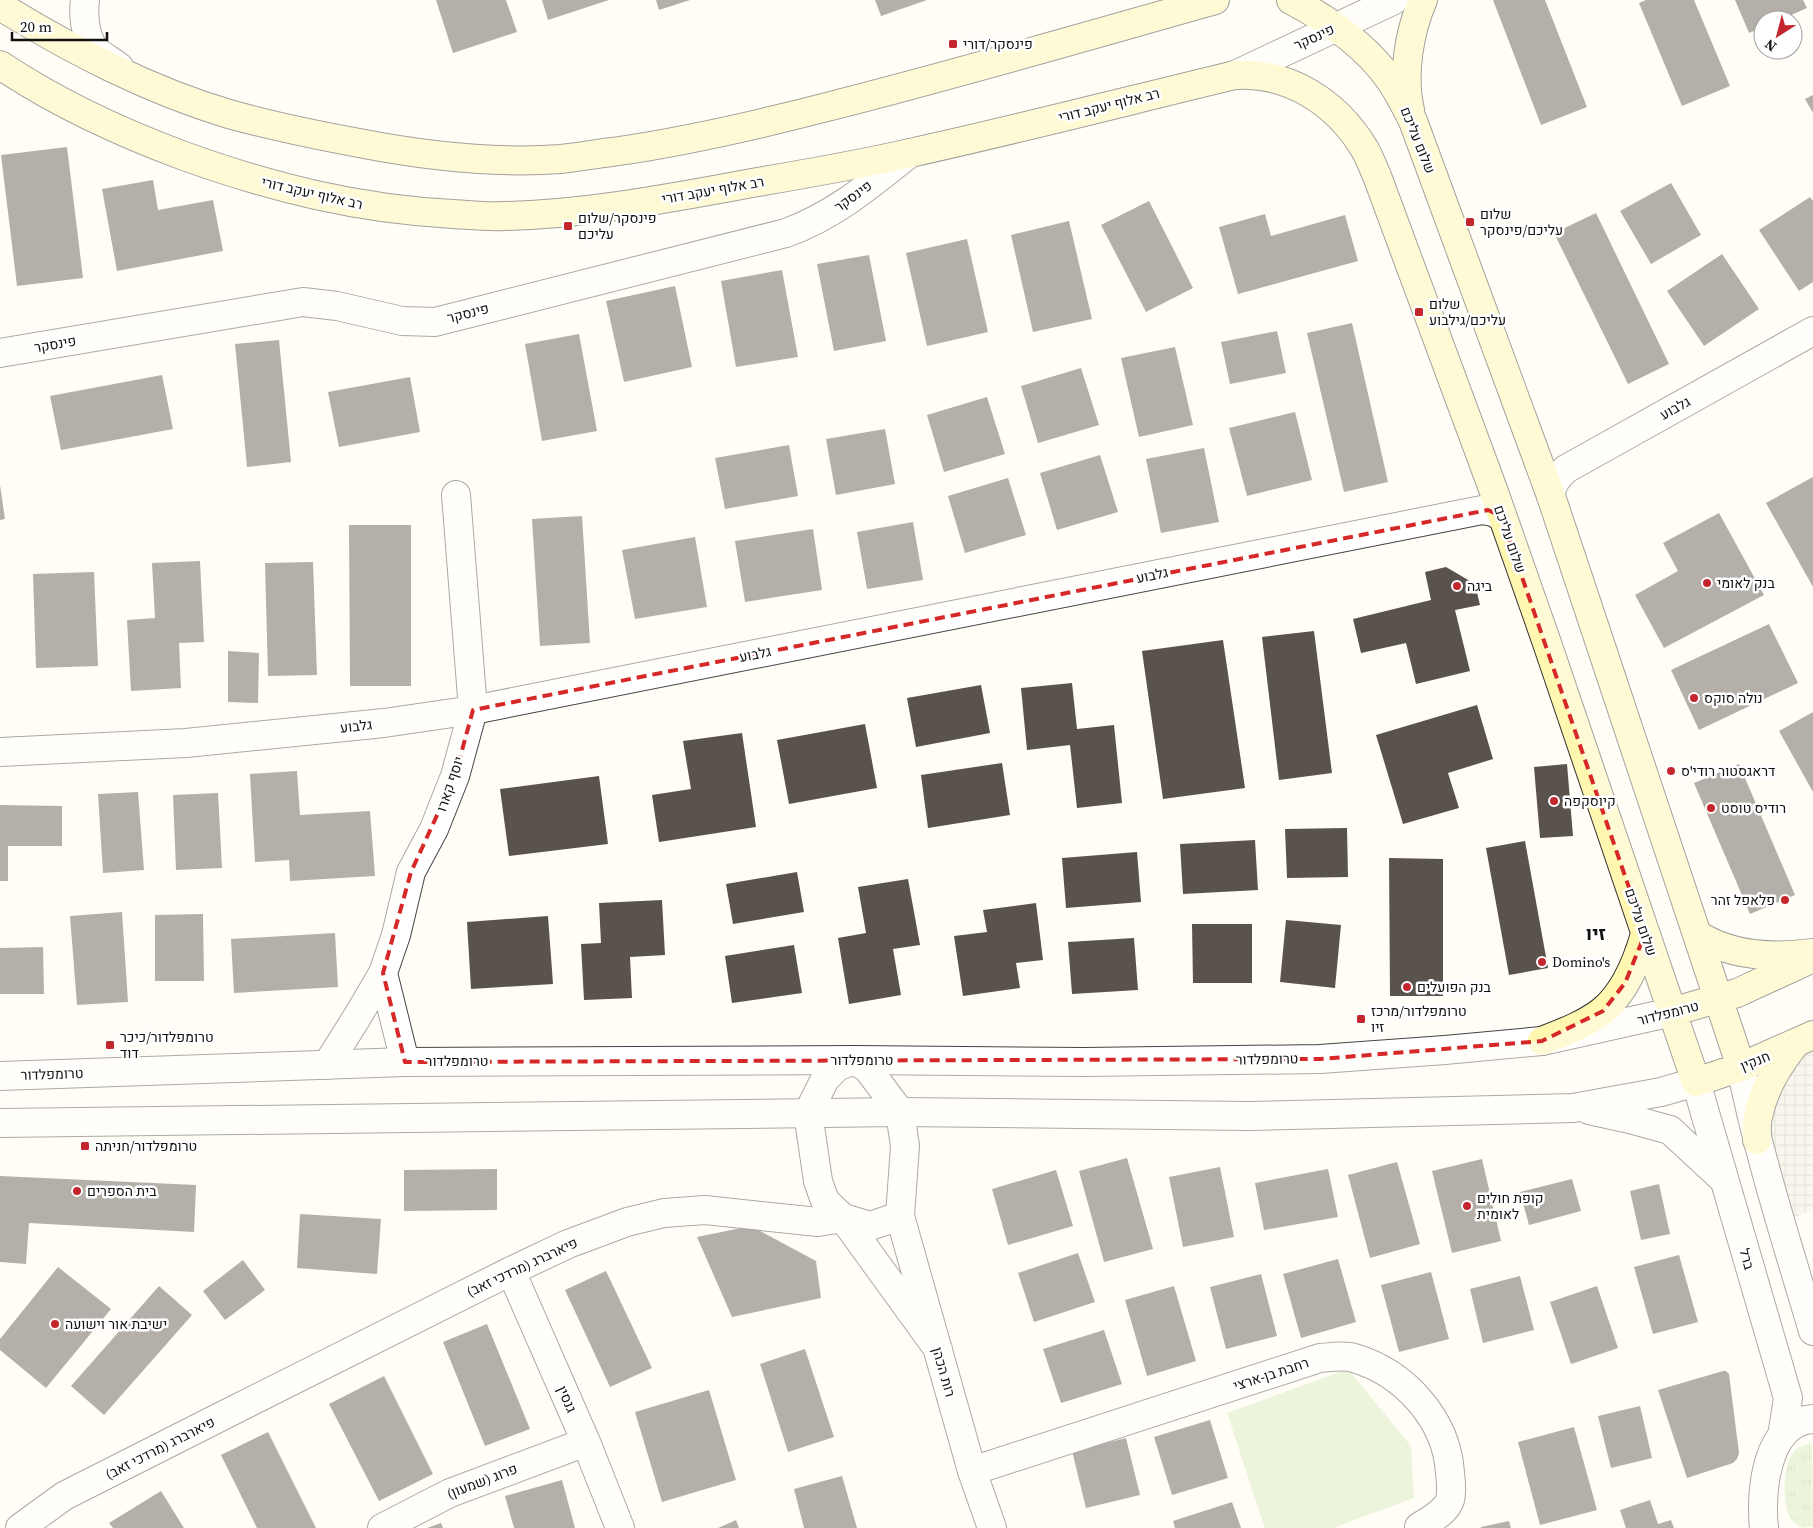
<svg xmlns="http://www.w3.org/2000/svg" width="1813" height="1528" viewBox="0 0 1813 1528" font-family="'Source Serif 4',Heebo,serif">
<defs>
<pattern id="grass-tufts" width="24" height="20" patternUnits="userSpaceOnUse" patternTransform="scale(1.25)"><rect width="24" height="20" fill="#d5ebbd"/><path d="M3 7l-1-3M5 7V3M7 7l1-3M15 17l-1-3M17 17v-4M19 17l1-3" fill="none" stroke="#b6c8a1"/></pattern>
<pattern id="plaza-grid" width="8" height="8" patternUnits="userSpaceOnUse" patternTransform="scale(1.25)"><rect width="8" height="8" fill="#f1ede2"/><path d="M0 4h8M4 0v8" fill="none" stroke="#cecac1"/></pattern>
</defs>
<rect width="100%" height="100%" fill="#fffdf5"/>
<path fill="url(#grass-tufts)" d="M 1812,1443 L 1813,1526 L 1803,1528 C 1800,1526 1796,1524 1793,1521 C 1780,1507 1782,1461 1797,1448 C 1800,1446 1808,1445 1812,1443 Z"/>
<path fill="#d5ebbd" d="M 1348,1369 L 1411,1446 L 1414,1498 L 1333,1528 L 1265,1528 L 1227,1413 Z"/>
<path fill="url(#plaza-grid)" d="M 1813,1035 L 1813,1210 L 1780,1223 L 1757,1119 Z"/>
<path fill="#5a524d" d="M 436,0 L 506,0 L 517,32 L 453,53 Z
M 542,0 L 609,0 L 548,20 Z
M 656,0 L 690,0 L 659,10 Z
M 875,0 L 927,0 L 881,16 Z
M 1493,0 L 1545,0 L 1587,107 L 1541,125 Z
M 1646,0 L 1694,0 L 1730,86 L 1682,106 L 1639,3 Z
M 1735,0 L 1803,0 L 1807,8 L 1780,20 L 1763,20 L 1763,27 L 1749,33 Z
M 1813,95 L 1813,113 L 1805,99 Z
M 67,147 L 83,278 L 17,286 L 1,155 Z
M 153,180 L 158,210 L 213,200 L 223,251 L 117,271 L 102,189 Z
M 1671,183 L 1701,235 L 1651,264 L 1620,211 Z
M 1810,197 L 1813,201 L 1813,282 L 1799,291 L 1759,230 Z
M 1149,201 L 1193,288 L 1146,312 L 1101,225 Z
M 1596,213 L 1669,364 L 1628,384 L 1554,233 Z
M 1265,214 L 1271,236 L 1345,215 L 1358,261 L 1238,294 L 1219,227 Z
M 1069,221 L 1092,319 L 1033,332 L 1011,235 Z
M 967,239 L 988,332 L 927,346 L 906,253 Z
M 1722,254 L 1759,309 L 1704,346 L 1667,291 Z
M 869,255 L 886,341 L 834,351 L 817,264 Z
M 782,270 L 798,357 L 736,367 L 721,281 Z
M 675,286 L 692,367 L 624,382 L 606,301 Z
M 1352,323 L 1388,482 L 1344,492 L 1307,333 Z
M 1277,331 L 1286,373 L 1230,384 L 1221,342 Z
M 579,334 L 597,431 L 542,441 L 525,344 Z
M 279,340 L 291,462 L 247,467 L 235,344 Z
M 1175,347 L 1193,425 L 1139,437 L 1121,358 Z
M 1081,368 L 1099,425 L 1038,443 L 1021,386 Z
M 162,375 L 173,429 L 61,450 L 50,396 Z
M 410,377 L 420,432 L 339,447 L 328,392 Z
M 987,397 L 1005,454 L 944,472 L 927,415 Z
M 1295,412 L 1312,480 L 1247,496 L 1229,428 Z
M 885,429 L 895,484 L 836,495 L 826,439 Z
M 789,445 L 798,496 L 725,509 L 715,458 Z
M 1204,448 L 1219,522 L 1161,533 L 1146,459 Z
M 1100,455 L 1118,512 L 1057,530 L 1040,473 Z
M 1813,477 L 1813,587 L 1766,503 Z
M 1008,478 L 1026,535 L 965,553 L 948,496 Z
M 0,485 L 5,519 L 0,520 Z
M 1719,513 L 1764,595 L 1664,648 L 1635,595 L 1678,571 L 1663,543 Z
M 582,516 L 590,643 L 540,646 L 532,519 Z
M 913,522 L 923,580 L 867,589 L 857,532 Z
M 349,525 L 411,525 L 411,686 L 350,686 Z
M 813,529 L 822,590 L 745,602 L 735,541 Z
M 695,537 L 707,607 L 635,619 L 622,550 Z
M 200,561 L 204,642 L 179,643 L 181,688 L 131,691 L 127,620 L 155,618 L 152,563 Z
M 313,562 L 317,675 L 268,676 L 265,563 Z
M 1446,567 L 1475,584 L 1480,605 L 1455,610 L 1470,671 L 1416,684 L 1406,643 L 1361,653 L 1353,619 L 1431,600 L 1425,572 Z
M 94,572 L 98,666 L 36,668 L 33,574 Z
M 1769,624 L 1798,683 L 1699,730 L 1671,670 Z
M 1314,631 L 1332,773 L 1279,780 L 1262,637 Z
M 1223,640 L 1245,788 L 1163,799 L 1142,651 Z
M 228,651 L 259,653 L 258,703 L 228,702 Z
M 1072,683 L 1077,729 L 1114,725 L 1122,803 L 1077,808 L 1070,745 L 1027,750 L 1021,688 Z
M 981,685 L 990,733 L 916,747 L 907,698 Z
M 1477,705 L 1493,759 L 1448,773 L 1459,808 L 1403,824 L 1376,735 Z
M 1813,712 L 1813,792 L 1779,731 Z
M 865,724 L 877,788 L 789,804 L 777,740 Z
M 742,733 L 756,827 L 659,842 L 652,795 L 691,789 L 683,741 Z
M 1002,763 L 1010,815 L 928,828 L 921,775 Z
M 1567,764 L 1573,836 L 1540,838 L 1534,767 Z
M 1739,764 L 1795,895 L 1750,914 L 1694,783 Z
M 297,771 L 300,815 L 370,811 L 375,876 L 290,881 L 289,860 L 255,862 L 250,774 Z
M 599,776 L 608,844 L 509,856 L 500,789 Z
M 138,792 L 144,870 L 103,873 L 98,794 Z
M 218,793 L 222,868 L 176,870 L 173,795 Z
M 0,805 L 62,806 L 62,846 L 8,846 L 8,881 L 0,881 Z
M 1347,828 L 1348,877 L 1287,878 L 1285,829 Z
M 1255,840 L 1258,890 L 1183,894 L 1180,844 Z
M 1525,841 L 1548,968 L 1509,975 L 1486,848 Z
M 1137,852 L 1141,902 L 1066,908 L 1062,858 Z
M 1389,858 L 1443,859 L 1443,996 L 1390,996 Z
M 797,872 L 804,912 L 733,924 L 726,884 Z
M 908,879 L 920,945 L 893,949 L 901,995 L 849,1004 L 838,938 L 866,933 L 858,887 Z
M 662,900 L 665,955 L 630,957 L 632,998 L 584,1000 L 581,944 L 601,943 L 599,903 Z
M 1036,903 L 1043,960 L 1016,963 L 1020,988 L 963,996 L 954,936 L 987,932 L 983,910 Z
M 122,912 L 128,1002 L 77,1005 L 70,916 Z
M 203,914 L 204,981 L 155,981 L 155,915 Z
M 548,916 L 553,984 L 471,989 L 467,922 Z
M 1286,920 L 1341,925 L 1335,988 L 1280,982 Z
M 1192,924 L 1252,924 L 1252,983 L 1193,983 Z
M 335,933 L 338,987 L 234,993 L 231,939 Z
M 1134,938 L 1138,990 L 1072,994 L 1068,942 Z
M 794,945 L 802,993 L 732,1003 L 725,956 Z
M 43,947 L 44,994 L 0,994 L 0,948 Z
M 1127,1158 L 1153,1249 L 1104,1262 L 1079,1171 Z
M 1482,1159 L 1501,1241 L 1452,1253 L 1432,1171 Z
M 1397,1162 L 1420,1244 L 1370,1258 L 1348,1175 Z
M 1220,1167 L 1234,1237 L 1183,1247 L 1169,1177 Z
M 497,1169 L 497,1210 L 404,1211 L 404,1170 Z
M 1328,1169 L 1338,1217 L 1264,1230 L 1255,1183 Z
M 1056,1170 L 1073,1226 L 1008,1245 L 992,1189 Z
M 0,1176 L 196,1185 L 194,1232 L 29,1223 L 26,1264 L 0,1262 Z
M 1572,1179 L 1581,1211 L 1529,1225 L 1520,1192 Z
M 1659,1184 L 1670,1234 L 1641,1240 L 1630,1191 Z
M 300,1214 L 381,1219 L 377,1274 L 297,1268 Z
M 751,1226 L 816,1261 L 821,1298 L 732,1317 L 697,1237 Z
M 1078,1253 L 1095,1302 L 1034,1322 L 1018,1273 Z
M 1679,1255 L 1698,1322 L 1653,1334 L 1634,1267 Z
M 1338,1259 L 1356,1322 L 1301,1338 L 1283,1274 Z
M 243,1260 L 265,1290 L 225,1320 L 203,1291 Z
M 58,1267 L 111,1309 L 46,1388 L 0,1350 L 0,1339 Z
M 606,1271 L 652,1368 L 610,1387 L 565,1290 Z
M 1431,1272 L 1449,1339 L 1399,1352 L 1381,1285 Z
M 1261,1274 L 1277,1336 L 1226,1349 L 1210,1287 Z
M 1520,1276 L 1534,1330 L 1483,1343 L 1470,1289 Z
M 159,1286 L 192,1315 L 104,1415 L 71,1386 Z
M 1174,1286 L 1196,1361 L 1147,1376 L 1125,1300 Z
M 1597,1286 L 1618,1348 L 1571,1364 L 1550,1302 Z
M 487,1324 L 530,1429 L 485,1446 L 443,1342 Z
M 1104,1330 L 1122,1384 L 1061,1403 L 1043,1349 Z
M 805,1349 L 834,1437 L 788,1452 L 760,1364 Z
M 1723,1371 L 1726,1371 L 1729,1374 L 1739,1453 L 1737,1459 L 1733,1463 L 1687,1478 L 1658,1390 Z
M 384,1376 L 433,1474 L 379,1501 L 329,1404 Z
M 709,1390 L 736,1480 L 662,1502 L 635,1412 Z
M 1640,1406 L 1652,1458 L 1611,1468 L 1598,1416 Z
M 1210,1420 L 1228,1478 L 1172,1495 L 1154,1437 Z
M 1574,1427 L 1597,1510 L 1540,1525 L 1518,1442 Z
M 268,1432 L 316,1528 L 257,1528 L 221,1455 Z
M 1126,1438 L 1140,1495 L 1086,1508 L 1072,1451 Z
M 842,1476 L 857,1528 L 804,1528 L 794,1489 Z
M 562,1480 L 575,1528 L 514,1528 L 505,1496 Z
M 161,1491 L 184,1528 L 113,1528 L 109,1523 Z
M 1650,1500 L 1658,1524 L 1671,1520 L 1674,1528 L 1626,1528 L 1620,1510 Z
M 1232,1502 L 1241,1528 L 1175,1528 L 1173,1521 Z
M 736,1520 L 739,1528 L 718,1528 Z
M 1509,1521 L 1511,1528 L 1481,1528 L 1481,1527 Z
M 441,1523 L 443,1528 L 427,1528 Z"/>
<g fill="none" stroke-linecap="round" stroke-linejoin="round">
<g stroke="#444" stroke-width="30">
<path id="pedestrian" d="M 972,1471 L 1320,1358 C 1331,1357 1345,1355 1354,1358 C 1405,1373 1447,1420 1450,1473 C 1451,1481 1452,1492 1450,1500 C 1445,1513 1430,1520 1419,1527"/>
</g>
<g stroke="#444" stroke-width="30">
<path id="minor" d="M 85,0 C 83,15 85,34 93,47 C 99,55 112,61 119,67
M 0,353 L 303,302 L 337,306 L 402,321 L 435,322 L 786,233 C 835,215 870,185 910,153
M 1551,496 C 1551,485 1558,476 1566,469 L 1813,331
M 0,752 L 186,743 L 384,723 L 473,710 L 1482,510 L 1493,512 L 1501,516
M 383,973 L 405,1062
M 327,1065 L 359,1014 L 383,973 L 396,935 L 411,872 L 434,829 L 455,776 L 473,710 L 456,495
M 1741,1067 C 1759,1157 1787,1243 1813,1331
M 1696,1082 L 1788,1398 L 1782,1436
M 511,1271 L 586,1442 L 620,1528
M 938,1349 L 843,1218 L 825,1201 L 818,1181 L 808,1113 L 825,1079 L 837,1067 L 854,1060 L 868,1069 L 900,1112 L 905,1146 L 900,1216 L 972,1471 L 992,1528
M 20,1528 L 64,1496 L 230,1412 L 511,1271 L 568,1244 L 627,1222 L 664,1213 L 705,1210 L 818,1222 L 843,1218 L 870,1226 L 900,1216
M 382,1528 L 450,1493 L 586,1442
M 1764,1528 C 1760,1493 1766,1421 1813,1419"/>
</g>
<g stroke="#444" stroke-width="30">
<path id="tertiary" d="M 1235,75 L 1394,0
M 0,1076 L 405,1062 L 854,1060 L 1084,1062 L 1320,1059 L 1445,1050 L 1542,1041 L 1672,1012
M 1589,1110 L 1630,1119 L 1670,1130 L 1724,1180
M 0,1123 L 900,1112 L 1249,1116 L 1573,1108 L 1661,1092 L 1696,1082"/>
</g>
<g stroke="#333" stroke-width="30">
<path id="secondary" d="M 1291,0 C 1327,19 1366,45 1390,80 C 1399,93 1406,107 1413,121 L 1551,496 L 1741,1067
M 0,6 C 72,50 148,90 229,114 C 272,126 316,135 359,143 C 426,156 493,164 561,159 C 578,157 595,154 612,152 C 683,142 753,126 823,108 C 954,75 1084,37 1215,0
M 0,65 C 57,103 119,132 184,156 C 273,188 358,209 453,214 C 470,215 487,217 504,216 C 588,214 670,198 752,183 C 805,174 858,165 910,153 C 1019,129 1127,101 1235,75 C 1289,72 1336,102 1364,148 C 1369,156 1373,167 1377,176 L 1493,489 L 1548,646 L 1696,1082 L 1741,1067 L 1813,1035
M 1410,110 C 1402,75 1409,32 1423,0
M 1698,935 C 1731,956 1774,958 1812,953
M 1672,1012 L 1737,993 L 1813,958
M 1542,1041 C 1562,1033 1584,1025 1601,1012 C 1625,993 1637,962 1645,934
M 1757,1140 C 1757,1132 1756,1124 1758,1117 C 1763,1091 1779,1064 1795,1044"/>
</g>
<use href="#pedestrian" stroke="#fff" stroke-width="28"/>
<use href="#minor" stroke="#fff" stroke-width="28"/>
<use href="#tertiary" stroke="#fff" stroke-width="28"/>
<use href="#secondary" stroke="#fff6b0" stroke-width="28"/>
</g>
<path d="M0 0H1813V1528H0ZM 1488,510 L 1501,516 L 1645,934 L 1625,983 L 1603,1011 L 1542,1041 L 1320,1059 L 405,1062 L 383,973 L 411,872 L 455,776 L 473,710 Z" fill="#fffdf5" fill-opacity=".55" fill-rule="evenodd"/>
<path fill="none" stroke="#d62828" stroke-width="4" stroke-dasharray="10 6" stroke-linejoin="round" d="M 1488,510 L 1501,516 L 1645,934 L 1625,983 L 1603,1011 L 1542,1041 L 1320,1059 L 405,1062 L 383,973 L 411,872 L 455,776 L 473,710 Z"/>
<g fill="#c4262e" stroke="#fff" stroke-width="2">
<rect x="948" y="39" width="10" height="10" rx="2.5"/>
<rect x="1465" y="217" width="10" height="10" rx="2.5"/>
<rect x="563" y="221" width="10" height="10" rx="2.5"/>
<rect x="1414" y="307" width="10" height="10" rx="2.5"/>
<circle cx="1707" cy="583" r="5"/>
<circle cx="1457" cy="586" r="5"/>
<circle cx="1694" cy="698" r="5"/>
<circle cx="1671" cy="771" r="5"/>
<circle cx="1554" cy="801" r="5"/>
<circle cx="1711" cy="808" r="5"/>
<circle cx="1785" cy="900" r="5"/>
<circle cx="1542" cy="962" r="5"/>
<circle cx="1407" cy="987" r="5"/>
<rect x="1356" y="1014" width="10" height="10" rx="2.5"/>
<rect x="105" y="1040" width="10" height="10" rx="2.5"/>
<rect x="80" y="1141" width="10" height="10" rx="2.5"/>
<circle cx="77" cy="1191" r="5"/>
<circle cx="1467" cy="1206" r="5"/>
<circle cx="55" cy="1324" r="5"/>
</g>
<g text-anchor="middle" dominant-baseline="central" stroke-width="5" stroke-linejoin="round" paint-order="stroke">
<g font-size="14" fill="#111" stroke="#fff">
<text transform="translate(1314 37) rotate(-25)">פינסקר</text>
<text transform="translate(1109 105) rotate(-14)">רב אלוף יעקב דורי</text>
<text transform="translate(1418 140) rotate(68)">שלום עליכם</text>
<text transform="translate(713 190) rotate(-10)">רב אלוף יעקב דורי</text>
<text transform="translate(312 193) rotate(13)">רב אלוף יעקב דורי</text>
<text transform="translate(853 196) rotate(-36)">פינסקר</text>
<text transform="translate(468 313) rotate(-14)">פינסקר</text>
<text transform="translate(55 344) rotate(-10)">פינסקר</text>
<text transform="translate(1675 408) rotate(-29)">גלבוע</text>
<text transform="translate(1510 539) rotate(71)">שלום עליכם</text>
<text transform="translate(1152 575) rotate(-11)">גלבוע</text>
<text transform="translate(755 654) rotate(-11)">גלבוע</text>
<text transform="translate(356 726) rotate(-6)">גלבוע</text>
<text transform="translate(450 784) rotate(-71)">יוסף קארו</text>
<text transform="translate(1641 922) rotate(71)">שלום עליכם</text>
<text transform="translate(1668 1013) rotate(-14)">טרומפלדור</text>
<text transform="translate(1267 1059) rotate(-1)">טרומפלדור</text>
<text x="862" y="1060">טרומפלדור</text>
<text x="457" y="1061">טרומפלדור</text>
<text transform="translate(1755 1061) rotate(-22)">חנקין</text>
<text transform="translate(52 1074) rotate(-2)">טרומפלדור</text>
<text transform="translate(1747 1259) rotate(74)">ברל</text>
<text transform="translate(522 1267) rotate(-25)">פיארברג (מרדכי זאב)</text>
<text transform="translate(944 1372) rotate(74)">רות הכהן</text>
<text transform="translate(1271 1374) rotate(-18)">רחבת בן-ארצי</text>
<text transform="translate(567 1399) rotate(66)">גנסין</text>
<text transform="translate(160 1448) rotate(-27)">פיארברג (מרדכי זאב)</text>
<text transform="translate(482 1481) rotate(-21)">פרוג (שמעון)</text>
</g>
<g font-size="14" fill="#111" stroke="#fff" text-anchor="start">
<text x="963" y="44">פינסקר/דורי</text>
<text x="1480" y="214">שלום<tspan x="1480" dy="16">עליכם/פינסקר</tspan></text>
<text x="578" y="218">פינסקר/שלום<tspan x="578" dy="16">עליכם</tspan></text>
<text x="1429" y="304">שלום<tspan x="1429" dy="16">עליכם/גילבוע</tspan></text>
<text x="1717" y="583">בנק לאומי</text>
<text x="1467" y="586">ביגה</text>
<text x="1704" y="698">נולה סוקס</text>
<text x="1681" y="771">דראגסטור רודי'ס</text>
<text x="1564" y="801">קיוסקפה</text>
<text x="1721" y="808">רודיס טוסט</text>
<text x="1775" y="900" text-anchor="end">פלאפל זהר</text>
<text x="1552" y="962">Domino's</text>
<text x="1417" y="987">בנק הפועלים</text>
<text x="1371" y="1011">טרומפלדור/מרכז<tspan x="1371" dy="16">זיו</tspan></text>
<text x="120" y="1037">טרומפלדור/כיכר<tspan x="120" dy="16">דוד</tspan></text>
<text x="95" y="1146">טרומפלדור/חניתה</text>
<text x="87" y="1191">בית הספרים</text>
<text x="1477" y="1198">קופת חולים<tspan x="1477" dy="16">לאומית</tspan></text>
<text x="65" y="1324">ישיבת אור וישועה</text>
</g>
<g font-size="19" font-weight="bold" fill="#111" stroke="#fff">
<text x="1596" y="933">זיו</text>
</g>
</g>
<g transform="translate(1778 35) rotate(216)"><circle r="24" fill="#ffffff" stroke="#a0a0a0"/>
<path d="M0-4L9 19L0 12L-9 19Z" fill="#c4262e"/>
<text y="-8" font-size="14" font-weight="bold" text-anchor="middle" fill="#111111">N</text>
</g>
<path d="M12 32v8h95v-8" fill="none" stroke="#111111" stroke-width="2.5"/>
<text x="20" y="32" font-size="15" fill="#111111" stroke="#ffffff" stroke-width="4" paint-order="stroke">20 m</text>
</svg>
